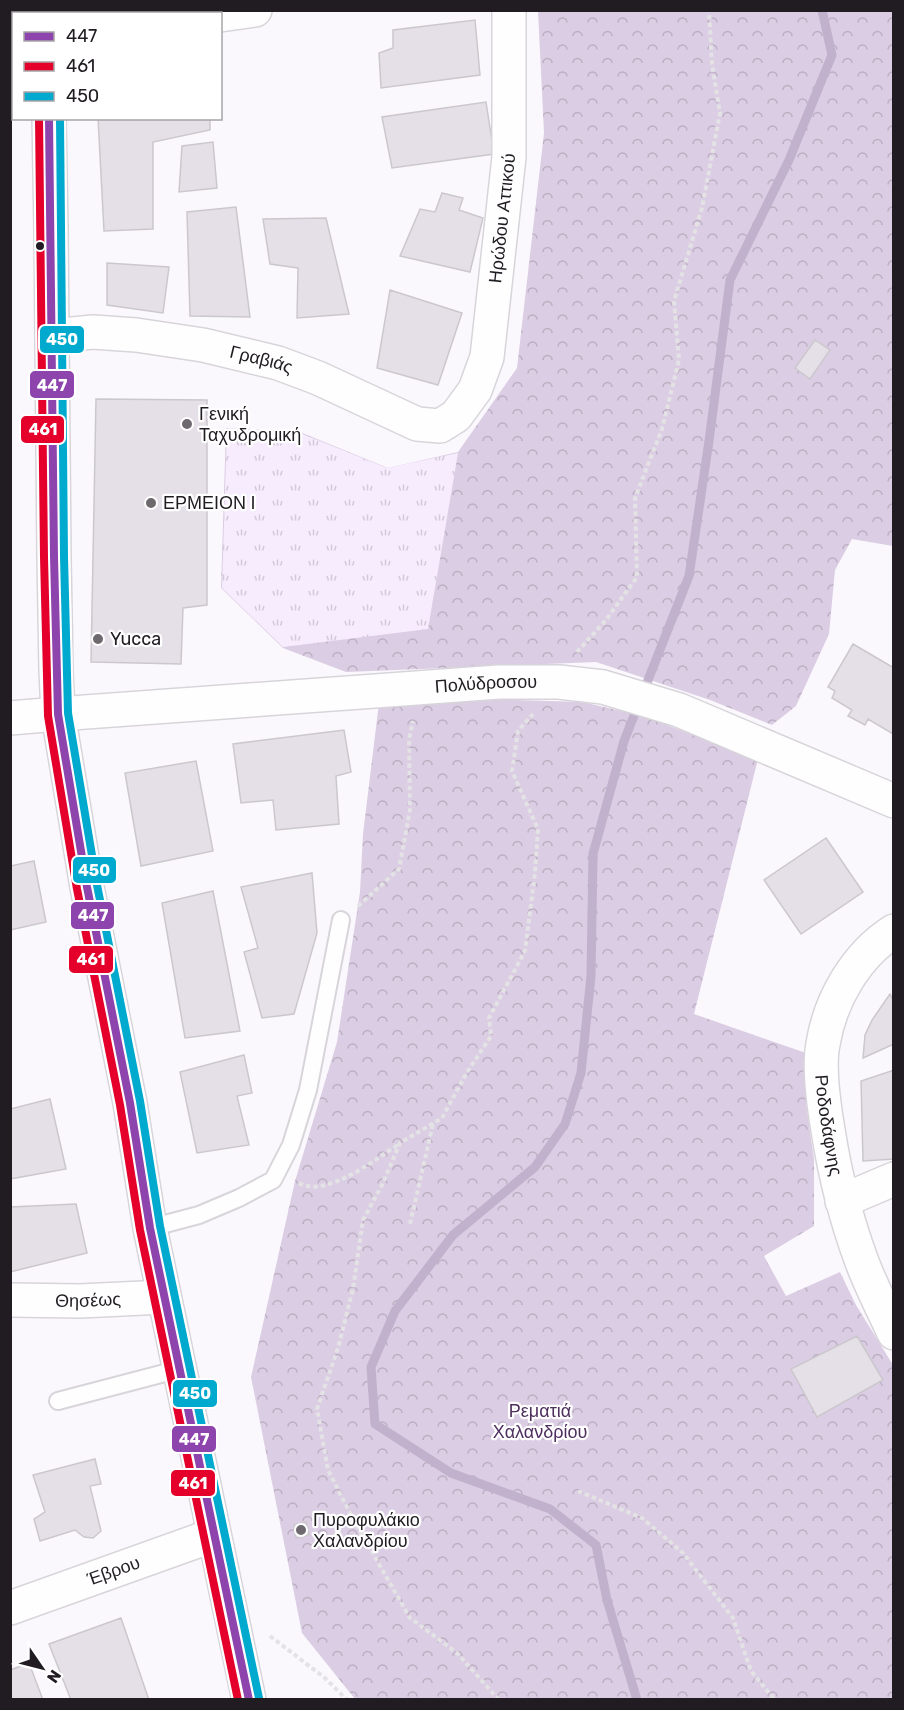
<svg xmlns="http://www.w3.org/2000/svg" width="904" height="1710" viewBox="0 0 904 1710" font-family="Rubik,sans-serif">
<defs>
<pattern id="forest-crowns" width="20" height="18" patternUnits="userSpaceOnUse" patternTransform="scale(1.5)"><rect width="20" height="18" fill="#dbcde3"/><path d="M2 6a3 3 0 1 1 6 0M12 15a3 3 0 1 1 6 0" fill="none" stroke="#bcafc2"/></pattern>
<pattern id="park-tufts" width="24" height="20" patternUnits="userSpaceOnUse" patternTransform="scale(1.5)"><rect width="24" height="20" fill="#f7ecfd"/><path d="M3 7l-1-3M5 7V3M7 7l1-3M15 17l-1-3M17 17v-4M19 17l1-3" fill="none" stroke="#d3cad9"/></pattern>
</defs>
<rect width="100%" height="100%" fill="#fbf8fd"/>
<path fill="url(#forest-crowns)" d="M 538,11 L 893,11 L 893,546 L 852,539 L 835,570 L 829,634 L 796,706 L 772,725 L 710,700 L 596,662 L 346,672 L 283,648 L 221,588 L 226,428 L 300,432 L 388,468 L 458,452 L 517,368 L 544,133 Z
M 479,699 L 582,702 L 643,716 L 758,759 L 694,1014 L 806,1053 L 806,1103 L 814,1159 L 814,1226 L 764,1256 L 786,1296 L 840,1272 L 856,1305 L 893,1365 L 893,1699 L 355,1699 L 302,1633 L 251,1377 L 295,1181 L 337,1042 L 360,892 L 363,834 L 379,703 Z"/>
<path fill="url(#park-tufts)" d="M 227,428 L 300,433 L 387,468 L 458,453 L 428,629 L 283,647 L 222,588 Z"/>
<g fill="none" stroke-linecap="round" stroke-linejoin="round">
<path stroke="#c2b1cc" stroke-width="9" d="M 637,1700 L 607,1600 L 596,1545 L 550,1509 L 451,1473 L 375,1424 L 371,1367 L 395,1311 L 453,1235 L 535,1167 L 565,1124 L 581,1073 L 591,976 L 593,854 L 624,741 L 689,576 L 709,441 L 730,280 L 789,160 L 832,55 L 822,10"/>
</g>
<path fill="#e5dfe8" stroke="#cbc8cd" stroke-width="1.5" d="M 475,20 L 480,75 L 381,88 L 379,53 L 393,48 L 393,30 Z
M 486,102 L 494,154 L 392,168 L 382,117 Z
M 98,118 L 210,118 L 210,130 L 153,142 L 153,229 L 104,231 Z
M 213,142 L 217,188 L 179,192 L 182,146 Z
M 442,193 L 463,198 L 459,210 L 483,218 L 470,272 L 400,256 L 420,209 L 435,212 Z
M 236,207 L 250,317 L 190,316 L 187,212 Z
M 326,218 L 349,314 L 297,318 L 298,268 L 270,264 L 263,219 Z
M 107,263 L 169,267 L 163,313 L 107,305 Z
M 390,290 L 462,313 L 438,385 L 377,368 Z
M 815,340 L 830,350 L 810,379 L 795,368 Z
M 96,399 L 207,400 L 207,605 L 183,608 L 181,664 L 91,662 Z
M 853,644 L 894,668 L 893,734 L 868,719 L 865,725 L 848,716 L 852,710 L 832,698 L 835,691 L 828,687 Z
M 344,730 L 351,772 L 336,776 L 339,824 L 276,830 L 273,800 L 241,803 L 233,744 Z
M 196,761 L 213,851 L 141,866 L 125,773 Z
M 826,838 L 863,892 L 801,934 L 764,880 Z
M 34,861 L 46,922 L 10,930 L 10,866 Z
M 312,873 L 317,933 L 294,1014 L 262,1018 L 244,952 L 258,948 L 241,887 Z
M 213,891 L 240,1031 L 185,1038 L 162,903 Z
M 890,994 L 894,1002 L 894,1044 L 863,1058 L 865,1035 L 872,1020 Z
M 244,1055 L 252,1093 L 237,1096 L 249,1145 L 197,1153 L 180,1072 Z
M 894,1070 L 894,1159 L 863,1161 L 861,1081 Z
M 50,1099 L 66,1169 L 10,1179 L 10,1109 Z
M 76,1204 L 87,1253 L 10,1272 L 10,1207 Z
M 857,1336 L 883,1380 L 817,1417 L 791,1369 Z
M 95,1459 L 101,1484 L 90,1486 L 101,1531 L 93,1538 L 84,1537 L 75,1530 L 40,1541 L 34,1519 L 45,1512 L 33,1475 Z
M 306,1522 L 309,1535 L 296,1538 L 294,1525 Z
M 121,1618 L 149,1700 L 71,1700 L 49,1644 Z
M 29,1663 L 43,1700 L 10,1700 L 10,1670 Z"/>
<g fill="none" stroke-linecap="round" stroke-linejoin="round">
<g stroke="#d8d5da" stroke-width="20">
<path id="lane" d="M 150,1228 L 199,1215 L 239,1198 L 273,1180 L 291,1145 L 308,1090 L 341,920
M 58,1401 L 180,1369"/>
</g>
<g stroke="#d8d5da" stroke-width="36">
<g id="street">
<path d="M 220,15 L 255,10"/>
<path d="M 10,45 L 14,44"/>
<path id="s1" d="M 52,336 L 93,332 L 136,335 L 203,345 L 278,363 L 318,378 L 417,424 L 440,426 L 456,416 L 475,390 L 487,357 L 509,157 L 509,10"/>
<path d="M 10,718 L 58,714"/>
<path id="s2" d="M 894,931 C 856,955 830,1000 823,1044 C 818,1067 824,1106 828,1130 C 835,1175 846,1219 862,1262 C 871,1286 883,1309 894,1333"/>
<path d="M 842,1201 L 894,1179"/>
<path id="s3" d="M 10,1608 L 214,1535"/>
</g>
</g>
<g stroke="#d8d5da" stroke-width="36">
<g id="secondary">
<path d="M 47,10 L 47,14"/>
<path d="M 49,118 L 51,229 L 54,557 L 56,671 L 58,714 L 87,887 L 130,1103 L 150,1228 L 249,1700"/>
<path id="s4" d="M 58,714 L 499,682 L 559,682 L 603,687 L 679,710 L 894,801"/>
<path id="s5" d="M 10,1300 L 80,1301 L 164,1297"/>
</g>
</g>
<path stroke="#e3e2e4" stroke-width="4" stroke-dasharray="4.5 3" stroke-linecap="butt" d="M 577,652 L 606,620 L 637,577 L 635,498 L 662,429 L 679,360 L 674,301 L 702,208 L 720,113 L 712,64 L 709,10
M 358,906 L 399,869 L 410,810 L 409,740 L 413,721
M 299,1183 C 326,1199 377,1158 399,1144
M 410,1224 L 433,1124
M 578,1491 L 642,1518 L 683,1553 L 733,1618 L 751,1671 L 775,1700
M 270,1636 L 325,1678 L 347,1700
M 499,1700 L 457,1653 L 410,1618 L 353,1519 L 328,1470 L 317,1409 L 338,1348 L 353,1289 L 363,1220 L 382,1185 L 400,1143 L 442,1118 L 466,1074 L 491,1036 L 489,1018 L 525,951 L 535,873 L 538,829 L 512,771 L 518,731 L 533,714"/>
<use href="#lane" stroke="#fefeff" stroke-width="16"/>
<use href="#street" stroke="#fefeff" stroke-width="33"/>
<use href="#secondary" stroke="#fefeff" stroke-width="33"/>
<g stroke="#fff" stroke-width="12">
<path id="bus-1" d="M 49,118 L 54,557 L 58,714 L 87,887 L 130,1103 L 150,1228 L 249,1700"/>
</g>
<g stroke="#fff" stroke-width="12">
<path id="bus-2" d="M 39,118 L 44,557 L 48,716 L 77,889 L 120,1105 L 140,1230 L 238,1700"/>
</g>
<g stroke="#fff" stroke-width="12">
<path id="bus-3" d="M 60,118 L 64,557 L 68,713 L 97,885 L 140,1101 L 160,1226 L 259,1698"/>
</g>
<use href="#bus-1" stroke="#8e44ad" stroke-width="8"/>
<use href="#bus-2" stroke="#e4002b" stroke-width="8"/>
<use href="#bus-3" stroke="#00a9ce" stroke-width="8"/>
</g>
<circle fill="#201c22" stroke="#fff" stroke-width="2" cx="40" cy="246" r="5"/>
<g fill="#6d696f" stroke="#fff" stroke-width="2">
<circle cx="187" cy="424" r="6"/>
<circle cx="151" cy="503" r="6"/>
<circle cx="98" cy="639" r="6"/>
<circle cx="301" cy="1530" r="6"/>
</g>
<g text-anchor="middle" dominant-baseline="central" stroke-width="4.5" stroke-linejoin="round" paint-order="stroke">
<g font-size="18" fill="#201c22" stroke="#fff">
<text stroke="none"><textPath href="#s1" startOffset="630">Ηρώδου Αττικού</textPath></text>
<text stroke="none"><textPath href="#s1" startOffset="212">Γραβιάς</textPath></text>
<text stroke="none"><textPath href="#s4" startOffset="429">Πολύδροσου</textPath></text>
<text stroke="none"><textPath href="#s2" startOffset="219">Ροδοδάφνης</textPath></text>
<text stroke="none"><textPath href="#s5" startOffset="78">Θησέως</textPath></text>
<text stroke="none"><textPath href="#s3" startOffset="110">Έβρου</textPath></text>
</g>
<g font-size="18" fill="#201c22" stroke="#fff" text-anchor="start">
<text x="199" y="414">Γενική<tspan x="199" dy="21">Ταχυδρομική</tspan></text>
<text x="163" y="503">ΕΡΜΕΙΟΝ Ι</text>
<text x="110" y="639">Yucca</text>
<text x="313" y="1520">Πυροφυλάκιο<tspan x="313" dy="21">Χαλανδρίου</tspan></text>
</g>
<g font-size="18" fill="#4e2f5e" stroke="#fff">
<text x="540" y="1411">Ρεματιά<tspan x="540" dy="21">Χαλανδρίου</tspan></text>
</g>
</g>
<g stroke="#fff" stroke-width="2">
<rect x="39" y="325" width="46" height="29" rx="6" fill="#00a9ce"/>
<rect x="29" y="370" width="46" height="29" rx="6" fill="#8e44ad"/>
<rect x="20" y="415" width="45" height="29" rx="6" fill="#e4002b"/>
<rect x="72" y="856" width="45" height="28" rx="6" fill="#00a9ce"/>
<rect x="70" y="901" width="45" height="29" rx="6" fill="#8e44ad"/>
<rect x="68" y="945" width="46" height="29" rx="6" fill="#e4002b"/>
<rect x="172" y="1379" width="46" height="29" rx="6" fill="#00a9ce"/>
<rect x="171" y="1425" width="46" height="28" rx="6" fill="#8e44ad"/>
<rect x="170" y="1469" width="46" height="28" rx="6" fill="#e4002b"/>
</g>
<g font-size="16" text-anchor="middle" font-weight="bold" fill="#fff">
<text x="62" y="345">450</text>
<text x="52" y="391">447</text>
<text x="43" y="435">461</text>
<text x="94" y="876">450</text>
<text x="93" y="921">447</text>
<text x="91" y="965">461</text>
<text x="195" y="1399">450</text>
<text x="194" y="1445">447</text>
<text x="193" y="1489">461</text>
</g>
<rect width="904" height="1710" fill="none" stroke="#201c22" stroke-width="24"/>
<rect x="12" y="12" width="210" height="108" fill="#ffffff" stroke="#a6a4a7" stroke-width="1.5"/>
<rect x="24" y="32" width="30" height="9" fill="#8e44ad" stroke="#a6a4a7" stroke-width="1.5"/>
<text x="66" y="42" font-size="18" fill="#201c22">447</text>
<rect x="24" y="62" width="30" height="9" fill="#e4002b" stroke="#a6a4a7" stroke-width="1.5"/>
<text x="66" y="72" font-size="18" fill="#201c22">461</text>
<rect x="24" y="92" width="30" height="9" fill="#00a9ce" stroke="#a6a4a7" stroke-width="1.5"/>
<text x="66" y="102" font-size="18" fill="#201c22">450</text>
<g transform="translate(42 1668) rotate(125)" stroke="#ffffff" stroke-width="4.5" paint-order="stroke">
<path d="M0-4.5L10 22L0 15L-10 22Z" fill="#201c22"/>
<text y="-9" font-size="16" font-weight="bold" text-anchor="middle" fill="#201c22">N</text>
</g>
</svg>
